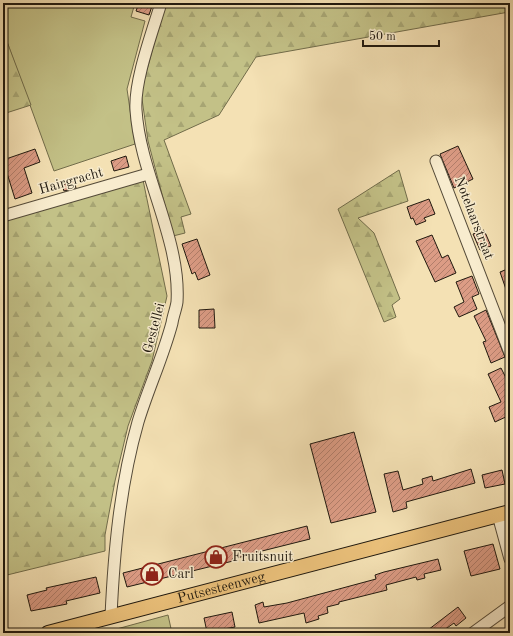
<svg xmlns="http://www.w3.org/2000/svg" width="513" height="636" viewBox="0 0 513 636" font-family="'Old Standard TT',serif">
<defs>
<pattern id="forest-firs" width="22" height="20" patternUnits="userSpaceOnUse"><rect width="22" height="20" fill="#c3c187"/><path d="M5 1l3.5 6h-7zM16 11l3.5 6h-7z" fill="#a7a573"/></pattern>
<pattern id="building-hatch" width="6" height="6" patternUnits="userSpaceOnUse"><rect width="6" height="6" fill="#dc9c85"/><path d="M-1 1l2-2M0 6l6-6M5 7l2-2" fill="none" stroke="#b27e6b"/></pattern>
</defs>
<rect width="100%" height="100%" fill="#f4e1b4"/>
<filter id="stains"><feTurbulence type="fractalNoise" baseFrequency=".005" numOctaves="4"/><feColorMatrix values="0 0 0 0 .2 0 0 0 0 .09 0 0 0 0 .02 0 0 0 .5 -.17"/></filter>
<radialGradient id="worn" r=".72"><stop offset=".6" stop-color="#630" stop-opacity="0"/><stop offset="1" stop-color="#630" stop-opacity=".3"/></radialGradient>
<path fill="#c3c187" stroke="#716c4a" d="M 3,3 L 135,3 L 131,17 L 145,21 L 127,89 L 135,144 L 54,171 L 3,31 Z
M 168,615 L 172,633 L 102,633 Z"/>
<path fill="url(#forest-firs)" stroke="#716c4a" d="M 165,3 L 510,3 L 509,12 L 256,57 L 219,115 L 164,140 L 191,214 L 181,217 L 185,233 L 173,236 L 148,141 L 141,92 Z
M 3,31 L 31,105 L 3,114 Z
M 399,170 L 408,201 L 358,218 L 374,233 L 400,299 L 392,305 L 396,317 L 384,322 L 338,209 Z
M 143,180 L 167,296 L 152,361 L 128,426 L 115,481 L 105,535 L 105,551 L 3,576 L 3,217 Z"/>
<path fill="url(#building-hatch)" stroke="#1f180e" d="M 139,3 L 153,3 L 149,15 L 136,11 Z
M 458,146 L 473,179 L 454,188 L 440,154 Z
M 35,149 L 40,162 L 24,168 L 32,193 L 15,199 L 3,160 Z
M 126,156 L 129,167 L 114,171 L 111,161 Z
M 74,181 L 76,188 L 64,191 L 62,185 Z
M 429,199 L 435,214 L 424,218 L 426,221 L 416,225 L 413,218 L 411,219 L 407,207 Z
M 484,230 L 491,246 L 480,250 L 473,234 Z
M 432,235 L 442,258 L 448,255 L 456,273 L 435,282 L 416,241 Z
M 197,239 L 210,275 L 198,280 L 195,272 L 192,274 L 182,244 Z
M 510,268 L 510,297 L 509,298 L 500,272 Z
M 472,276 L 479,294 L 472,297 L 477,309 L 459,317 L 454,307 L 464,302 L 456,282 Z
M 214,309 L 215,328 L 199,328 L 199,310 Z
M 486,310 L 505,357 L 491,363 L 483,342 L 486,341 L 474,316 Z
M 501,368 L 510,386 L 510,415 L 495,422 L 489,407 L 501,402 L 488,374 Z
M 354,432 L 376,512 L 331,523 L 310,444 Z
M 471,469 L 475,483 L 406,502 L 407,508 L 393,512 L 384,474 L 398,471 L 403,490 L 423,484 L 422,479 L 432,476 L 433,481 Z
M 502,470 L 505,484 L 485,488 L 482,475 Z
M 307,526 L 310,539 L 258,552 L 258,553 L 232,559 L 233,561 L 127,587 L 123,573 Z
M 493,544 L 500,569 L 471,576 L 464,551 Z
M 438,559 L 441,570 L 424,574 L 425,578 L 417,580 L 416,577 L 386,585 L 387,590 L 339,602 L 339,604 L 327,607 L 328,613 L 318,616 L 319,619 L 306,623 L 304,613 L 259,623 L 255,605 L 263,602 L 264,607 L 287,603 L 376,579 L 375,575 L 384,572 Z
M 96,577 L 100,593 L 66,601 L 67,604 L 31,611 L 27,595 L 47,590 L 46,588 Z
M 458,607 L 466,618 L 456,626 L 454,623 L 440,633 L 424,633 Z
M 232,612 L 235,627 L 207,632 L 204,618 Z"/>
<g fill="none" stroke-linecap="round" stroke-linejoin="round">
<g stroke="#544a38" stroke-width="13">
<path id="minor" d="M 436,161 L 510,353
M 3,216 L 148,174
M 498,515 L 510,559
M 111,616 C 114,551 120,485 138,422 C 148,389 163,357 172,323 C 173,316 176,309 177,302 C 181,239 140,174 136,110 C 134,81 152,33 161,3
M 473,633 L 510,606"/>
</g>
<g stroke="#1f180e" stroke-width="16">
<g id="major">
<path id="s1" d="M 48,633 L 510,512"/>
</g>
</g>
<use href="#minor" stroke="#f8ecce" stroke-width="11"/>
<use href="#major" stroke="#eac07a" stroke-width="14"/>
</g>
<defs>
<g id="shop-ring" transform="scale(1.15)"><circle r="9.5" fill="#f8ecce" stroke="#8f2418" stroke-width="1.5"/><path d="M-5-2.5h2.3a2.7 3.5 0 0 1 5.4 0H5L5.5 6h-11ZM-1.5-2.5h3a1.5 2.3 0 0 0-3 0Z" fill="#8f2418"/></g>
</defs>
<g fill-rule="evenodd">
<use href="#shop-ring" x="216" y="557"/>
<use href="#shop-ring" x="152" y="574"/>
</g>
<g text-anchor="middle" dominant-baseline="central" stroke-width="3" stroke-linejoin="round" paint-order="stroke">
<g font-size="14" fill="#1f180e" stroke="#f8ecce">
<text transform="translate(71 181) rotate(-16)">Hairgracht</text>
<text transform="translate(474 218) rotate(69)">Notelaarstraat</text>
<text transform="translate(154 328) rotate(-75)">Gestellei</text>
<text stroke="none"><textPath href="#s1" startOffset="179">Putsesteenweg</textPath></text>
</g>
<g font-size="14" fill="#1f180e" stroke="#f8ecce" text-anchor="start">
<text x="232" y="557">Fruitsnuit</text>
<text x="168" y="574">Carl</text>
</g>
</g>
<rect width="513" height="636" fill="none" stroke="#f4e1b4" stroke-width="16"/>
<rect x="4" y="4" width="505" height="628" fill="none" stroke="#1f180e" stroke-width="2"/>
<rect x="8" y="8" width="497" height="620" fill="none" stroke="#1f180e"/>
<path d="M363 40v6h76v-6" fill="none" stroke="#1f180e" stroke-width="2"/>
<text x="369" y="40" font-size="12" fill="#1f180e" stroke="#f8ecce" stroke-width="3" paint-order="stroke">50 m</text>
<rect width="100%" height="100%" filter="url(#stains)"/>
<rect width="100%" height="100%" fill="url(#worn)"/>
</svg>
